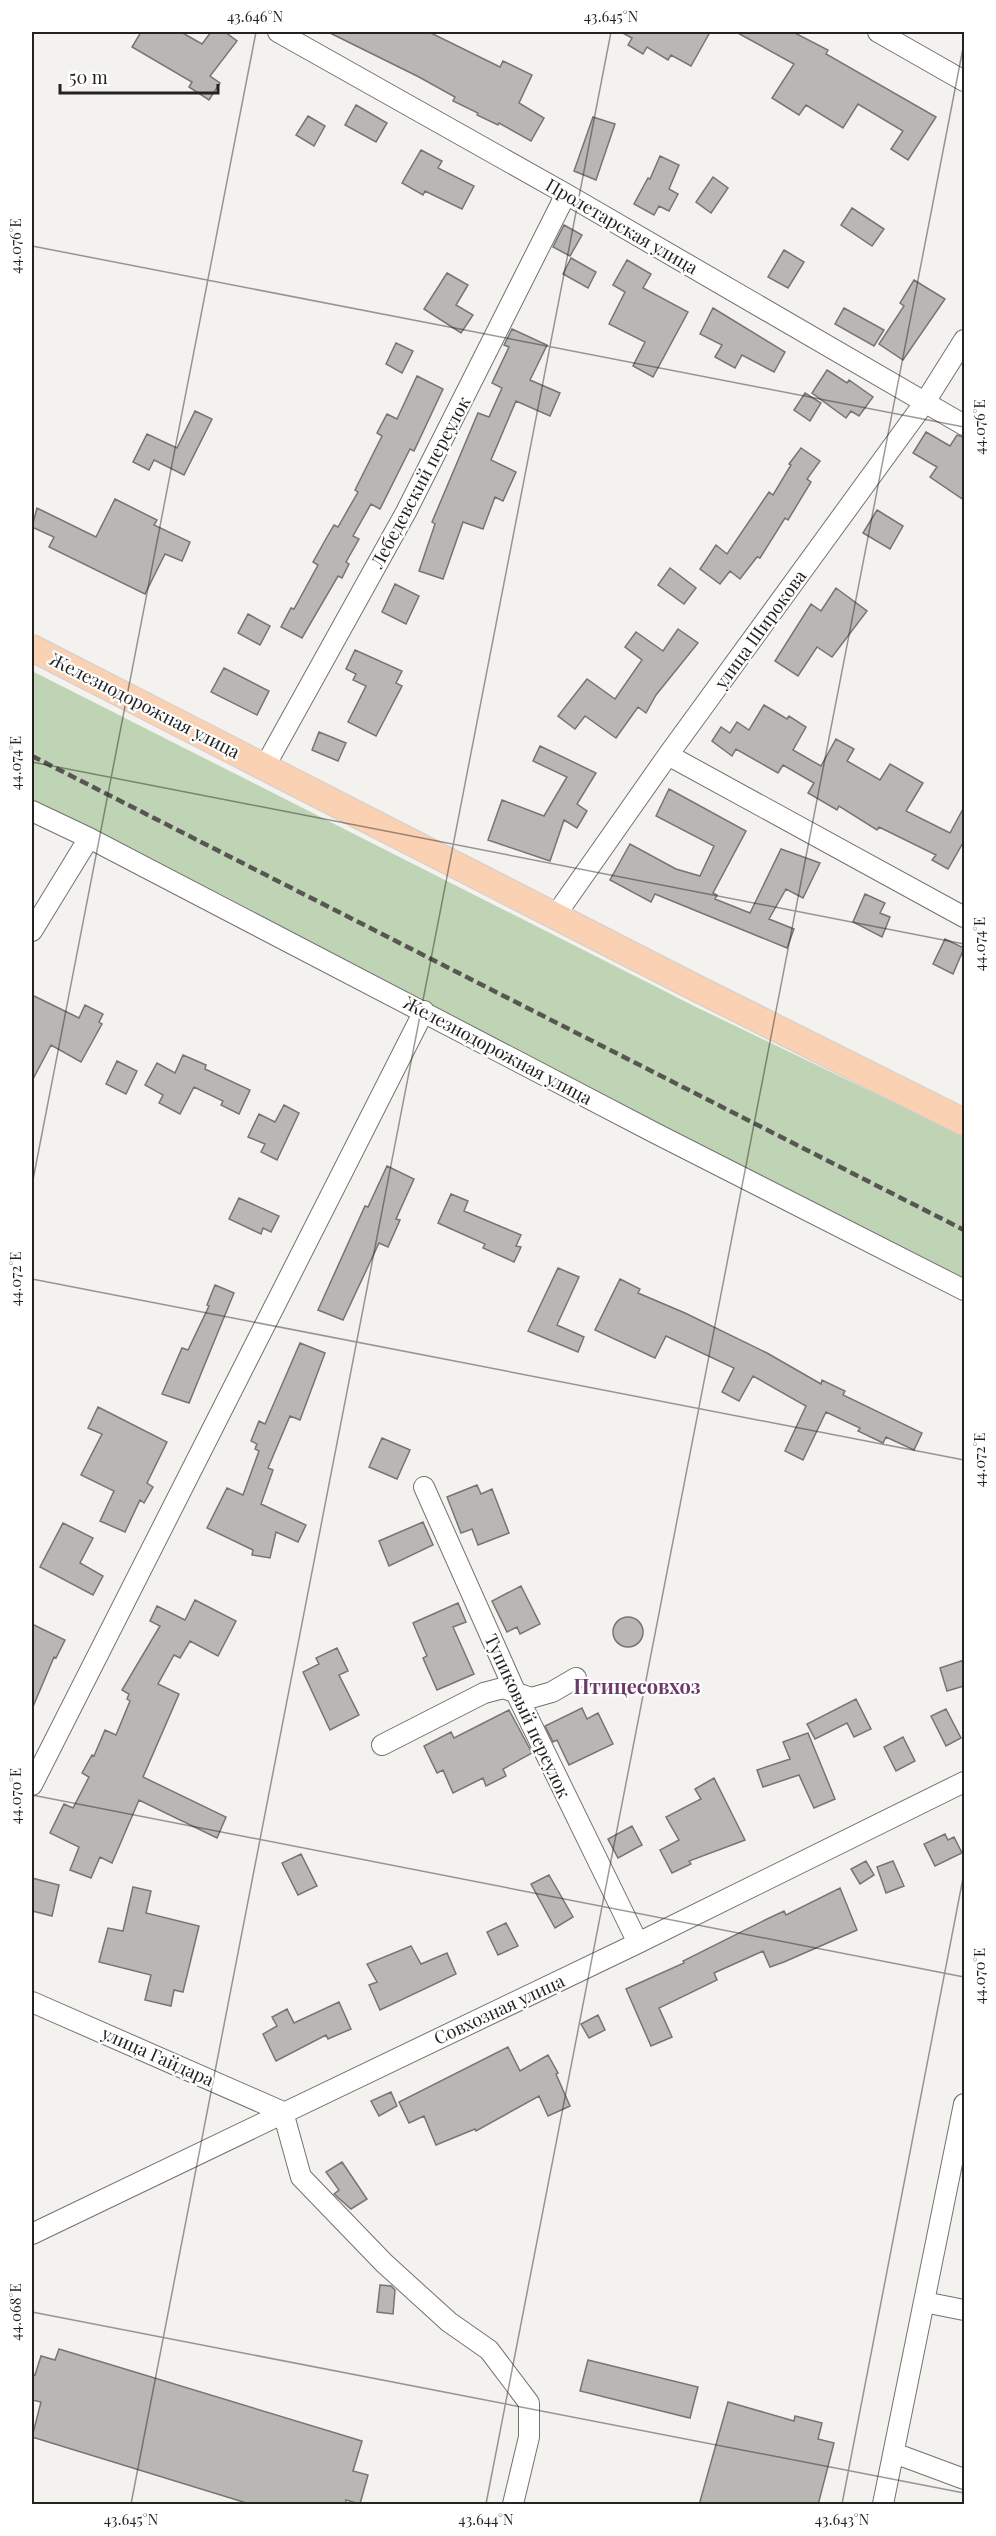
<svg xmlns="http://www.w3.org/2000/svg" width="996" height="2536" viewBox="0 0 996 2536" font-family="'Playfair Display',serif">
<rect width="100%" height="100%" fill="#f4f2ee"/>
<path fill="#bed4b4" d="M 32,671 L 696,1007 L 964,1136 L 964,1290 L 32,811 Z"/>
<path fill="#b9b7b3" stroke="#767571" stroke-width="1.5" d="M 141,32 L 181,32 L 202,44 L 211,32 L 225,32 L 237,41 L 210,76 L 220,83 L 209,100 L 189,87 L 192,82 L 132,47 Z
M 328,32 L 429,32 L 500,67 L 503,61 L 532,75 L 519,103 L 544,118 L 531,141 L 499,123 L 498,125 L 477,115 L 478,113 L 453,101 L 455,97 L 419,77 Z
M 621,32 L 710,32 L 691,66 L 671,55 L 668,60 L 647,47 L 643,54 L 628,45 L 632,38 Z
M 736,32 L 793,32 L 828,50 L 826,54 L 936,117 L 908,160 L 891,149 L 903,131 L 858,104 L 843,128 L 806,105 L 799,115 L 772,98 L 794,64 Z
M 356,105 L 387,123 L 376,142 L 345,125 Z
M 308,116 L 325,126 L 314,146 L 296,135 Z
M 593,117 L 615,124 L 596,180 L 574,171 Z
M 421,150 L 442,161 L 438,168 L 474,186 L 462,209 L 425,191 L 423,195 L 402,183 Z
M 660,156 L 679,165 L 669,189 L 678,194 L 669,211 L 659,206 L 654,215 L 634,204 L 648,178 L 650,179 Z
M 713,177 L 728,188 L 711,213 L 696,202 Z
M 852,208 L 884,229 L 872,246 L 841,225 Z
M 564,225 L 582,235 L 570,256 L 553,247 Z
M 784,250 L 804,262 L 788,288 L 768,277 Z
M 571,258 L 596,272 L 588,288 L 563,274 Z
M 627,260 L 651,274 L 643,288 L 688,312 L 653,377 L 633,366 L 645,342 L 609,324 L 625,292 L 613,285 Z
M 447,273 L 468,285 L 456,305 L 473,315 L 461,333 L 424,309 Z
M 914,280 L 945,299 L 903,360 L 879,344 L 904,306 L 900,303 Z
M 713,308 L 785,352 L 774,372 L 742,355 L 735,368 L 715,357 L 722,345 L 700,334 Z
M 844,308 L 884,330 L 874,346 L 835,324 Z
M 512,329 L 547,345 L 530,380 L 560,393 L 550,416 L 516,401 L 491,460 L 516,472 L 503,501 L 495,497 L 483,529 L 463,522 L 443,579 L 419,571 L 435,524 L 432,522 L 478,413 L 489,417 L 502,388 L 492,383 L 509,347 L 504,345 Z
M 396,343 L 413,351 L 402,373 L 386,364 Z
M 827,370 L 847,383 L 849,380 L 873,397 L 859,416 L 851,411 L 846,418 L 812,393 Z
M 417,376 L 443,389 L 414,451 L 410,449 L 380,509 L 371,504 L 353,536 L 359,539 L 346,562 L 349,564 L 342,578 L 338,576 L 302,638 L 281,627 L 291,608 L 294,609 L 318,565 L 313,562 L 327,537 L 334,525 L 338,527 L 358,492 L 355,490 L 382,436 L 377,433 L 387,414 L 397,419 Z
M 805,393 L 821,403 L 810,421 L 794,410 Z
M 195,411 L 212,419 L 184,475 L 154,460 L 149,470 L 133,462 L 147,434 L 177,448 Z
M 926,432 L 950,446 L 957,435 L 964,437 L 964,500 L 930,477 L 937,467 L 913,453 Z
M 801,448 L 820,461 L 807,479 L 811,482 L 788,520 L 785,518 L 760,558 L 757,557 L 740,579 L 730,571 L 720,584 L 700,569 L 716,545 L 727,554 L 769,492 L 773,495 L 791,465 L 789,464 Z
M 115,499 L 157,520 L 154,525 L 190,542 L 182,561 L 165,554 L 145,594 L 49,547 L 54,537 L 32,527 L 37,508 L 96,537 Z
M 877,510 L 903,526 L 890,549 L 863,533 Z
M 670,568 L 696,588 L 684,604 L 658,585 Z
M 395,584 L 419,596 L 406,624 L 382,612 Z
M 836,588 L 867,611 L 832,657 L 817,647 L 798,676 L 775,661 L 811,604 L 821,611 Z
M 248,614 L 270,626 L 260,645 L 238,633 Z
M 678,629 L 698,643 L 656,695 L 646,713 L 638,707 L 616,738 L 585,716 L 575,729 L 558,716 L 587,679 L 615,699 L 642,660 L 625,647 L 636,632 L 663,651 Z
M 355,650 L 402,671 L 396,683 L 402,686 L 376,736 L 348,722 L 366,686 L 353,680 L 356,674 L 346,669 Z
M 224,668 L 269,691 L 257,715 L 211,692 Z
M 764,705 L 787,719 L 789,716 L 806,727 L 793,750 L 821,766 L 836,739 L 854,749 L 847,761 L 880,780 L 890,764 L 923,783 L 906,811 L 950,833 L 964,807 L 964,841 L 948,869 L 932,860 L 936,855 L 879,827 L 877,830 L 839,806 L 837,810 L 808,793 L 814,783 L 783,765 L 778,773 L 736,749 L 732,756 L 712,741 L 721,727 L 730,733 L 737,722 L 749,730 Z
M 319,732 L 346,743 L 338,761 L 312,750 Z
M 540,746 L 596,773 L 577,804 L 587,811 L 577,828 L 564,820 L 550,861 L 488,840 L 502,800 L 544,816 L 567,777 L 533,761 Z
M 669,789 L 746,831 L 713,893 L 717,895 L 715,899 L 750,913 L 781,849 L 820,863 L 803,898 L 786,889 L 769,919 L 794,929 L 787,948 L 655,894 L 651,902 L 610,880 L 630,844 L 676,869 L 700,876 L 714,846 L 656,816 Z
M 865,894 L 885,903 L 880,913 L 890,917 L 882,937 L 853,922 Z
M 945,939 L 964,948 L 953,974 L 933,964 Z
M 32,995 L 79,1018 L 85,1005 L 103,1014 L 99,1022 L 102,1024 L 81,1062 L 51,1045 L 32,1081 Z
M 183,1055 L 206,1065 L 205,1069 L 250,1090 L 239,1114 L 221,1105 L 223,1101 L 194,1087 L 180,1114 L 159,1103 L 163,1095 L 145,1085 L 157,1063 L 175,1073 Z
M 117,1061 L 137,1071 L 126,1094 L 106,1084 Z
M 284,1105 L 299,1113 L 277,1160 L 261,1152 L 265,1144 L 248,1137 L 259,1114 L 275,1122 Z
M 387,1166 L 414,1179 L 396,1219 L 400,1220 L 388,1247 L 379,1243 L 343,1320 L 318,1310 L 365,1206 L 368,1207 Z
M 451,1194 L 468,1201 L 464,1211 L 521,1235 L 516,1246 L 521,1247 L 514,1262 L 483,1248 L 485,1244 L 438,1223 Z
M 239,1198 L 279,1216 L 271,1232 L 263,1228 L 261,1234 L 229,1219 Z
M 558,1268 L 579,1277 L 557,1325 L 584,1337 L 578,1352 L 528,1331 Z
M 620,1279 L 640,1289 L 638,1293 L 685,1313 L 767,1353 L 821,1384 L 822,1380 L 845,1391 L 843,1395 L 922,1433 L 914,1450 L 886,1437 L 883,1443 L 858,1431 L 860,1428 L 826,1412 L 803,1460 L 785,1451 L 806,1406 L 753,1376 L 739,1401 L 722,1392 L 734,1368 L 666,1336 L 655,1358 L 595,1330 Z
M 215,1285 L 234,1293 L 189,1403 L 162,1394 L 182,1348 L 188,1350 L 209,1306 L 207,1305 Z
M 300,1343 L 325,1353 L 300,1420 L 290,1416 L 268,1468 L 273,1470 L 261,1504 L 306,1525 L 298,1542 L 276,1532 L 270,1558 L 252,1555 L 253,1550 L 207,1528 L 227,1488 L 243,1495 L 259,1451 L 255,1449 L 257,1444 L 251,1441 L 259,1421 L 265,1424 Z
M 98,1407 L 167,1442 L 147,1483 L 153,1487 L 144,1503 L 140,1500 L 125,1532 L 100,1521 L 114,1491 L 81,1475 L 102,1434 L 88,1428 Z
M 382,1438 L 410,1450 L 397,1479 L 369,1467 Z
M 477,1485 L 481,1494 L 492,1489 L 509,1533 L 478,1545 L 472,1529 L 461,1533 L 447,1497 Z
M 423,1522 L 433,1545 L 389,1566 L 379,1541 Z
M 63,1523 L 93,1538 L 80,1563 L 103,1576 L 93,1595 L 40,1567 Z
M 521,1586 L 540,1624 L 520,1634 L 517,1627 L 507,1632 L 492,1601 Z
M 195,1600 L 236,1621 L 218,1656 L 190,1641 L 180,1658 L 174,1655 L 158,1684 L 179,1694 L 143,1777 L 226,1817 L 217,1838 L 139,1800 L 112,1863 L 100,1857 L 91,1878 L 70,1870 L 79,1847 L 50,1833 L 64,1804 L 73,1808 L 89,1777 L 82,1773 L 92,1755 L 94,1756 L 105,1730 L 116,1735 L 130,1701 L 127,1699 L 129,1694 L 122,1690 L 160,1626 L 150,1621 L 157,1606 L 185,1620 Z
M 458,1603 L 466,1622 L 453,1627 L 474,1674 L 437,1690 L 423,1658 L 427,1656 L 413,1623 Z
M613 1632a15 15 0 1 1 30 0a15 15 0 1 1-30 0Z
M 32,1624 L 65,1640 L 56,1658 L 54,1657 L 32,1709 Z
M 337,1648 L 348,1671 L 339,1675 L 359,1715 L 330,1730 L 303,1672 L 319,1664 L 316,1658 Z
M 964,1660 L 964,1686 L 947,1691 L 940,1668 Z
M 856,1699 L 871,1729 L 854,1737 L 847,1723 L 815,1739 L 807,1724 Z
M 582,1708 L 587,1719 L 598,1713 L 613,1744 L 569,1765 L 557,1740 L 553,1742 L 545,1726 Z
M 946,1709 L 961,1738 L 946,1746 L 931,1716 Z
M 509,1710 L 532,1753 L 503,1769 L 506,1776 L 486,1786 L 483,1778 L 453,1793 L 443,1770 L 437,1773 L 424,1746 L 451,1732 L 454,1738 Z
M 808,1733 L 835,1799 L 814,1808 L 799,1775 L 763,1787 L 757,1770 L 790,1759 L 783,1742 Z
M 903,1737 L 915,1761 L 896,1771 L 884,1747 Z
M 714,1778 L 745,1840 L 689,1861 L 691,1864 L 672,1873 L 660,1850 L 679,1840 L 666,1817 L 701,1799 L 695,1789 Z
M 632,1826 L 642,1845 L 618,1858 L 608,1839 Z
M 945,1834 L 948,1840 L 954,1837 L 962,1853 L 935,1866 L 924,1844 Z
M 301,1854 L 317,1886 L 298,1895 L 282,1863 Z
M 866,1861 L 874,1875 L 860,1884 L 851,1869 Z
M 893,1861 L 904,1886 L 886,1893 L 877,1867 Z
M 549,1875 L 573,1917 L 555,1928 L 531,1884 Z
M 32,1878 L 59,1885 L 52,1916 L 32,1911 Z
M 133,1887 L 151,1891 L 146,1913 L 199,1926 L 183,1992 L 174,1990 L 171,2006 L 145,2000 L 151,1975 L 99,1962 L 108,1928 L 123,1931 Z
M 840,1888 L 857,1930 L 784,1962 L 770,1967 L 763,1951 L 714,1973 L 717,1980 L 659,2008 L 672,2037 L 651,2046 L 626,1989 L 684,1963 L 683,1961 L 765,1920 L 784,1911 L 786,1915 Z
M 506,1923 L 518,1946 L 498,1955 L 487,1932 Z
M 411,1946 L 421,1964 L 447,1953 L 456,1974 L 380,2010 L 369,1985 L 377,1982 L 367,1964 Z
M 339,2002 L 351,2029 L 328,2039 L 326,2035 L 276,2061 L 263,2034 L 277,2026 L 272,2017 L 287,2009 L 294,2023 Z
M 598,2015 L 605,2030 L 589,2038 L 581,2024 Z
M 508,2047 L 520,2071 L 548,2055 L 558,2073 L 556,2074 L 570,2106 L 548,2116 L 539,2096 L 476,2131 L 475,2129 L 436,2145 L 424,2116 L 409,2123 L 399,2102 Z
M 391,2092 L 397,2106 L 379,2116 L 371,2101 Z
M 342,2162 L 367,2199 L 351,2209 L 334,2194 L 339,2190 L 326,2172 Z
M 380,2285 L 391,2286 L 395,2290 L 393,2314 L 377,2312 Z
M 59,2349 L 362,2441 L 353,2471 L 368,2475 L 360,2504 L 346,2500 L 345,2505 L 253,2505 L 32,2437 L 41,2402 L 32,2400 L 32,2374 L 35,2375 L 41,2356 L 55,2360 Z
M 588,2360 L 698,2387 L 690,2418 L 580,2391 Z
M 728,2402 L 794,2421 L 795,2416 L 822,2423 L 818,2439 L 834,2443 L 818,2505 L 699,2505 Z"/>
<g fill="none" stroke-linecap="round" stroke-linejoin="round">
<g stroke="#74726f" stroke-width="22">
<path id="minor" d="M 278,32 L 566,194 L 964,425
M 878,32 L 964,81
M 668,755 L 964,917
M 265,766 L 406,512 L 566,194
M 32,811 L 89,838 L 655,1133 L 964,1290
M 555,916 L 668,755 L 925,402 L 964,340
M 32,931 L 89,838
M 424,1487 L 515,1691 L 638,1943
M 382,1745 L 484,1693 L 503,1688 L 531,1698 L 552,1692 L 576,1678
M 32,1785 L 424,1011
M 32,2002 L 283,2112 L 301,2177 L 384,2263 L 449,2322 L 489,2350 L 529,2403 L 529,2437 L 513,2504
M 32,2234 L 638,1943 L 964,1782
M 924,2302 L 964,2310
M 894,2453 L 964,2479
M 883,2504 L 964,2104"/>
</g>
<g stroke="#cfcece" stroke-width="28">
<path id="major" d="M 32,648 L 694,987 L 964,1122"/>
</g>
<use href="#minor" stroke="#fff" stroke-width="20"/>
<use href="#major" stroke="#fbd1b3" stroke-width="26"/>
<path stroke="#575653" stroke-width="4.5" stroke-dasharray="9 4.5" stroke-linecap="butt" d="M 32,756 L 964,1230"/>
</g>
<path fill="none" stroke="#232220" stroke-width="1.5" stroke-opacity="0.45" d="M 32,246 L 964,427M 32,762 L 964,944M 32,1185 L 256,32M 32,1279 L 964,1460M 32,1795 L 964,1977M 32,2312 L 964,2493M 131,2504 L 611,32M 486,2504 L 964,43M 842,2504 L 964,1873"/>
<g text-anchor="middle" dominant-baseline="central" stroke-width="4.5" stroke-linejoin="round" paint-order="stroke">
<g font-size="18" fill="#232220" stroke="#fff">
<text transform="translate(622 226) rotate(30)">Пролетарская улица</text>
<text transform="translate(420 482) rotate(-62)">Лебедевский переулок</text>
<text transform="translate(760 629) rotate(-54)">улица Широкова</text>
<text transform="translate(145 705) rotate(27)">Железнодорожная улица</text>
<text transform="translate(498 1050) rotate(28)">Железнодорожная улица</text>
<text transform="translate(528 1716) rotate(65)">Тупиковый переулок</text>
<text transform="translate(499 2009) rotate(-25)">Совхозная улица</text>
<text transform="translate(158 2056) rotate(24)">улица Гайдара</text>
</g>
<g font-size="20" font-weight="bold" fill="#6c396a" stroke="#fff">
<text x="637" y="1685">Птицесовхоз</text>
</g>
</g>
<rect width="996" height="2536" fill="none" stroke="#ffffff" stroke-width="66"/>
<path d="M60 84v9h158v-9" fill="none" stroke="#232220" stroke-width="3"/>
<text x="69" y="84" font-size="18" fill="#232220" stroke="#ffffff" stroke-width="4.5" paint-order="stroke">50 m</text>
<rect x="33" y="33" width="930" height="2470" fill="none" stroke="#232220" stroke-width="2"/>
<g font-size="15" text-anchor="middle" fill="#232220">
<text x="255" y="22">43.646°N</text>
<text x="611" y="22">43.645°N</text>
<text transform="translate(16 246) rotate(-90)" y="5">44.076°E</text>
<text transform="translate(980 427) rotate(-90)" y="5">44.076°E</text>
<text transform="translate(16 763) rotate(-90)" y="5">44.074°E</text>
<text transform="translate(980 944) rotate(-90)" y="5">44.074°E</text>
<text transform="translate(16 1279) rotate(-90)" y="5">44.072°E</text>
<text transform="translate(980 1460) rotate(-90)" y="5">44.072°E</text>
<text transform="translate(16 1796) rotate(-90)" y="5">44.070°E</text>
<text transform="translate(980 1976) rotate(-90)" y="5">44.070°E</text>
<text transform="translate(16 2312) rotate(-90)" y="5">44.068°E</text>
<text x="131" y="2525">43.645°N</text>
<text x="486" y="2525">43.644°N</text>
<text x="842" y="2525">43.643°N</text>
</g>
</svg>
